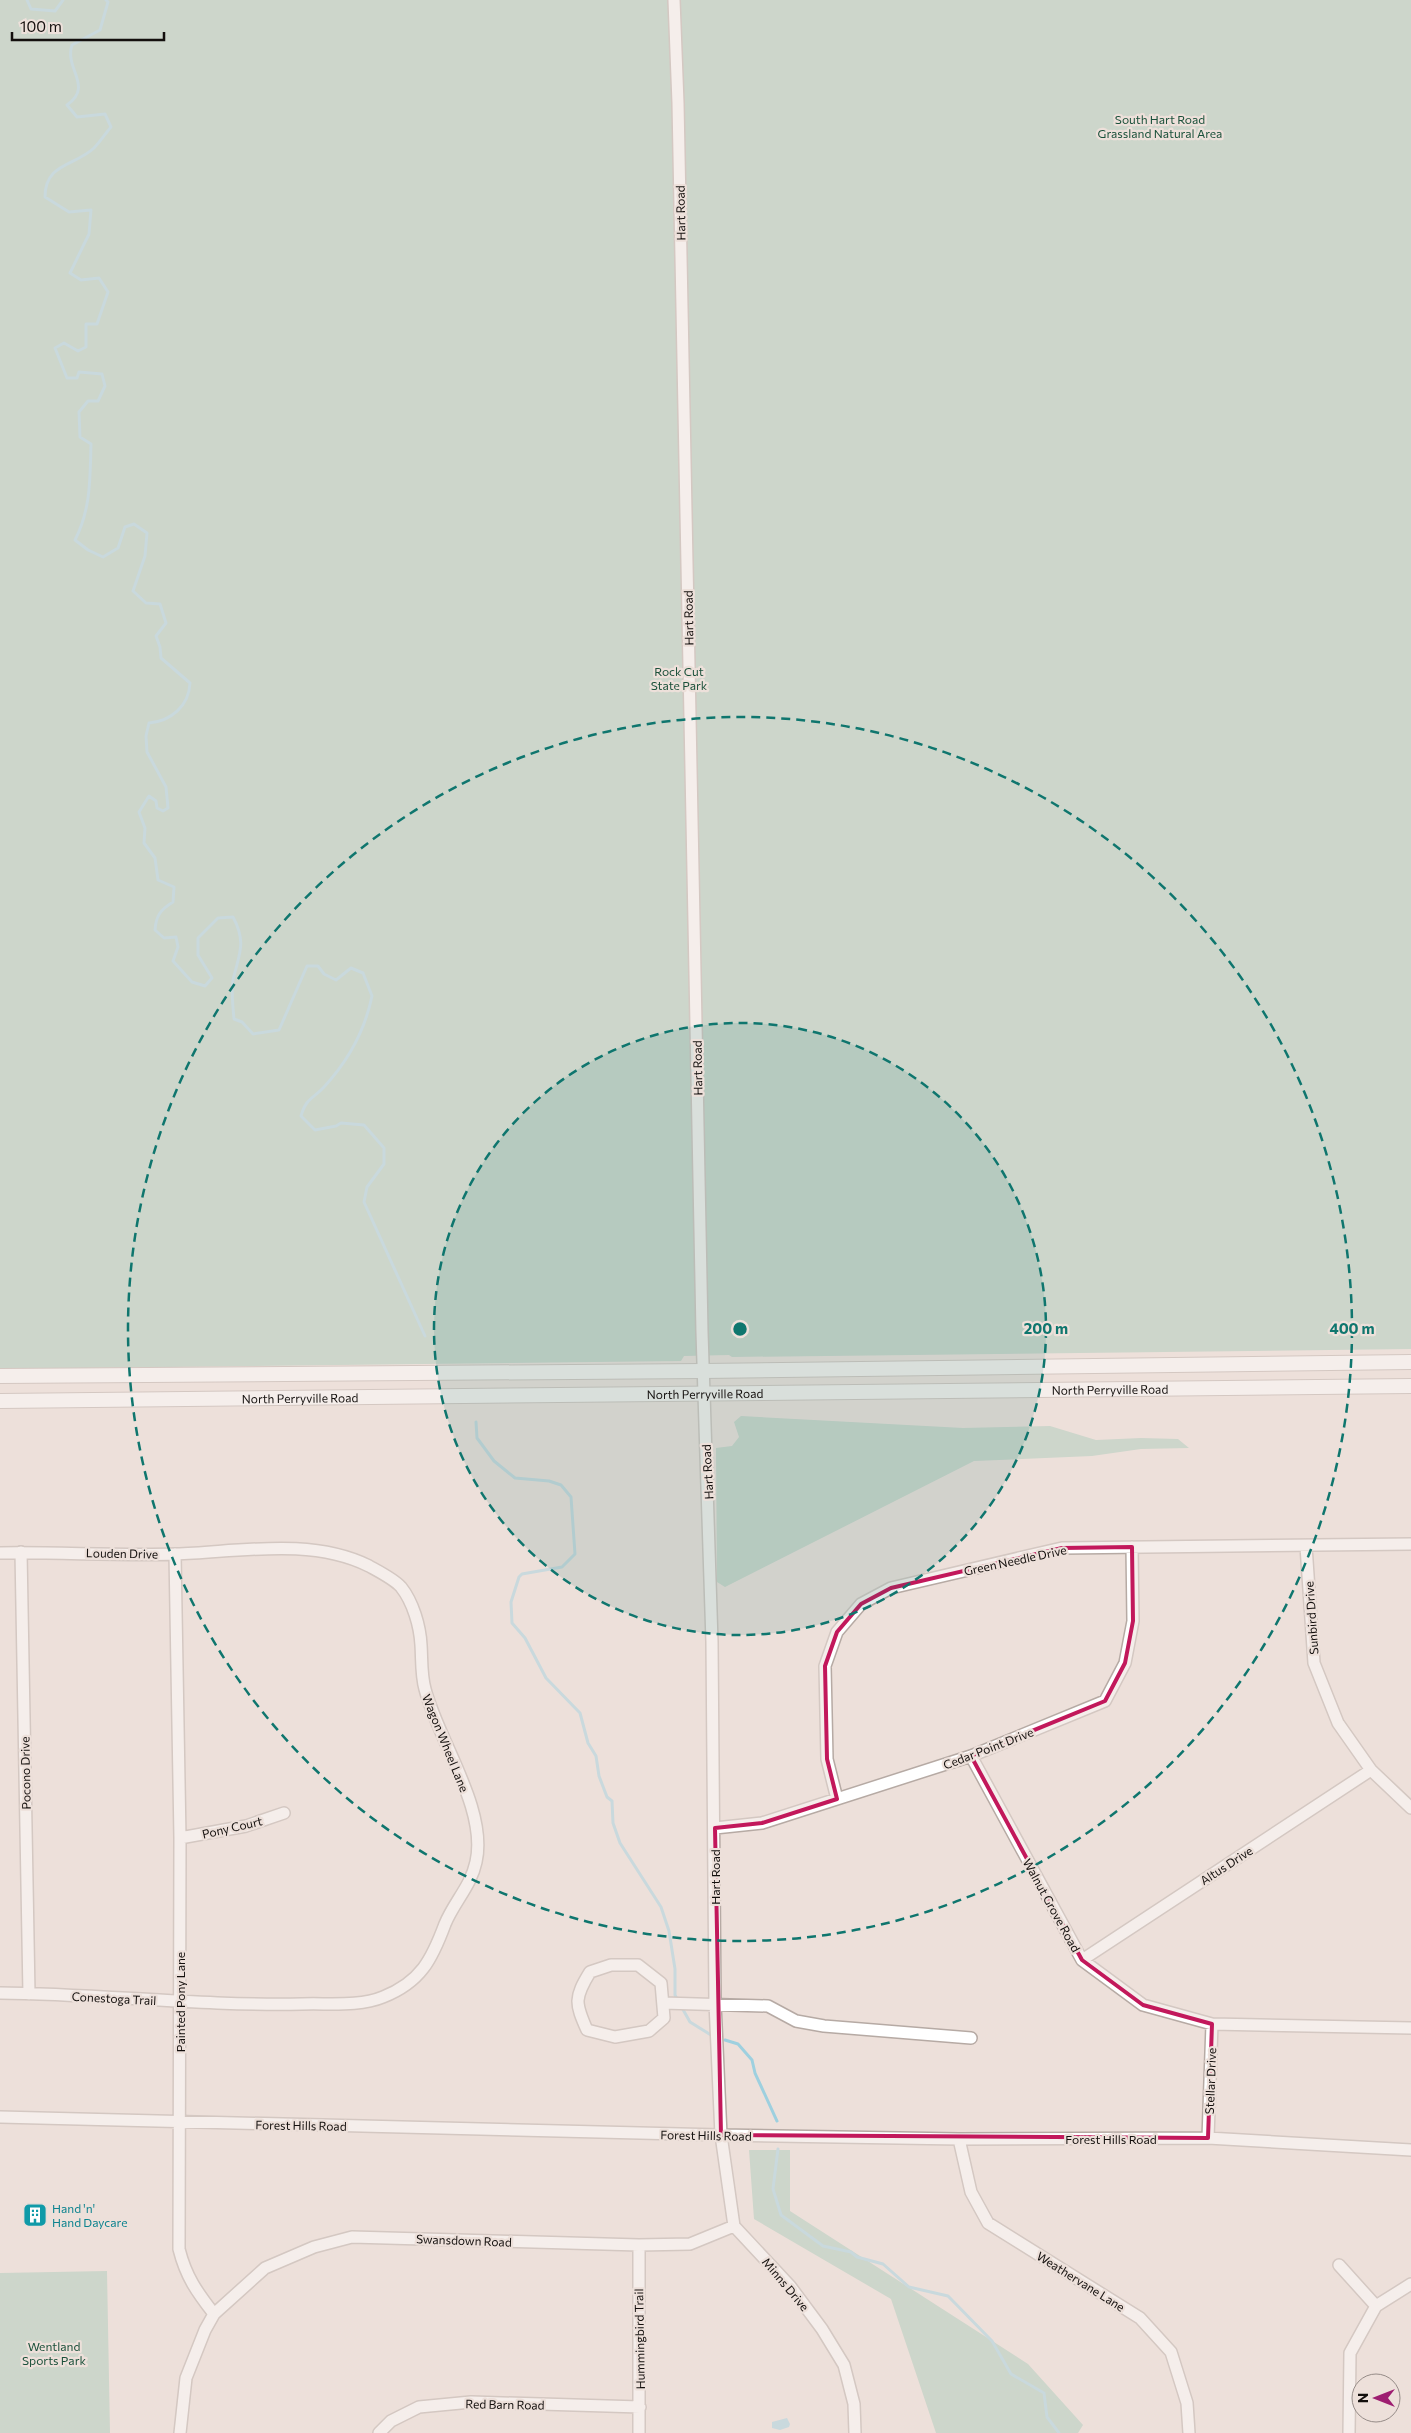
<svg xmlns="http://www.w3.org/2000/svg" width="1411" height="2433" viewBox="0 0 1411 2433" font-family="Commissioner,sans-serif">
<rect width="100%" height="100%" fill="#ede0da"/>
<path fill="#a7c9b8" d="M 0,0 L 1411,0 L 1411,1349 L 732,1357 L 729,1355 L 684,1356 L 681,1361 L 0,1369 Z
M 741,1416 L 963,1428 L 1050,1426 L 1096,1440 L 1141,1438 L 1178,1439 L 1189,1448 L 1141,1449 L 1092,1456 L 974,1461 L 725,1587 L 717,1582 L 716,1448 L 732,1446 L 739,1437 L 734,1422 Z
M 749,2150 L 790,2150 L 790,2211 L 1028,2364 L 1083,2425 L 1078,2433 L 936,2433 L 891,2299 L 754,2219 Z
M 107,2271 L 110,2433 L 0,2433 L 0,2273 Z"/>
<path fill="#9ed0df" d="M 787,2418 L 790,2424 L 789,2427 L 780,2430 L 772,2428 L 772,2422 Z"/>
<g fill="none" stroke-linecap="round" stroke-linejoin="round">
<path stroke="#9ed0df" stroke-width="3" d="M 27,0 L 31,9 L 55,11 L 63,0
M 106,0 L 108,2 L 100,30 L 72,45 C 64,69 94,86 67,105 L 77,117 L 105,114 L 111,127 C 105,134 100,142 94,148 C 75,166 45,163 45,197 L 69,212 L 91,210 L 89,234 L 70,273 L 81,280 L 99,278 L 108,292 L 97,324 L 86,324 L 86,347 L 78,351 L 64,343 L 55,348 L 67,378 L 77,378 L 79,372 L 102,374 L 105,386 L 98,401 L 88,401 L 79,412 L 80,437 L 91,444 C 90,478 91,509 75,540 L 88,550 L 103,557 L 118,548 L 125,527 L 134,524 L 147,533 L 145,556 L 133,591 L 146,603 L 160,604 L 166,623 L 156,636 L 160,647 L 161,658 L 190,683 C 189,706 171,721 149,723 L 146,736 L 147,752 L 166,787 L 168,808 L 163,811 L 157,808 L 156,801 L 149,796 L 139,812 L 145,828 L 144,843 L 155,858 L 158,880 L 174,887 L 173,902 C 160,910 156,916 155,930 L 164,938 L 176,937 L 178,947 L 173,961 L 192,982 L 205,986 L 212,978 L 198,955 L 198,938 L 218,918 L 233,917 C 247,943 239,954 233,980 C 231,992 233,1007 234,1019 L 242,1022 L 253,1034 L 279,1030 L 307,966 L 318,966 L 324,974 L 336,980 L 351,968 L 363,973 L 372,996 C 365,1030 348,1061 324,1087 C 313,1099 306,1098 301,1116 L 315,1130 L 336,1126 L 341,1123 L 364,1125 L 384,1148 L 384,1164 L 367,1187 L 364,1202 L 425,1336
M 476,1422 L 477,1438 L 494,1461 L 515,1478 L 549,1481 L 561,1485 L 571,1497 L 575,1554 L 562,1567 L 522,1574 L 519,1577 L 511,1602 L 512,1623 L 525,1638 L 546,1678 L 580,1713 L 588,1743 L 596,1756 L 599,1776 L 607,1797 L 612,1801 L 613,1823 L 620,1843 L 661,1907 L 669,1931 L 675,1969 L 675,1995 L 678,2001
M 681,2006 L 690,2022 L 711,2035
M 725,2040 L 738,2044 L 752,2060 L 755,2073 L 777,2121
M 778,2149 L 773,2189 L 781,2215 L 823,2246 L 851,2252 L 857,2257 L 883,2264 L 909,2287 L 948,2296 L 992,2341 L 1011,2374 L 1044,2393 L 1047,2417 L 1059,2433"/>
<g stroke="#b6aaa4" stroke-width="14">
<path id="minor" d="M 674,0 L 678,103 L 702,1332 L 712,1642 L 715,2003 L 721,2135 L 734,2226 L 790,2286 L 822,2329 L 844,2365 L 854,2404 L 855,2433
M 1306,1546 L 1314,1663 L 1338,1723 L 1371,1770 L 1411,1808
M 21,1552 L 29,1994
M 0,1553 C 59,1552 118,1556 176,1554 C 238,1552 311,1537 369,1566 C 378,1571 394,1579 401,1587 C 413,1602 420,1626 421,1645 C 422,1660 421,1675 425,1689 C 438,1740 488,1809 476,1862 C 471,1886 454,1902 445,1924 C 432,1959 421,1982 383,1997 C 359,2007 328,2003 302,2004 C 201,2006 101,1994 0,1993
M 175,1554 L 180,1838 L 179,2249 C 186,2277 197,2292 214,2314
M 971,1756 L 1082,1960 L 1143,2005 L 1212,2024 L 1411,2028
M 837,1799 L 827,1759 L 825,1666 L 837,1632 L 861,1604 L 891,1588 L 1062,1548 L 1411,1544
M 715,1828 L 762,1823 L 971,1756 L 1105,1701 L 1125,1663 L 1133,1621 L 1132,1547
M 180,1838 L 246,1826 L 284,1813
M 1082,1960 L 1371,1770
M 611,1965 L 638,1965 L 661,1983 L 664,2018 L 649,2031 L 615,2037 L 587,2030 C 575,2003 574,1998 590,1972 Z
M 663,2003 L 768,2006 L 796,2021 L 824,2026 L 971,2038
M 0,2117 L 721,2135 L 959,2139 L 1208,2138 L 1411,2150
M 1208,2138 L 1212,2024
M 959,2139 L 971,2192 L 988,2223 L 1140,2318 L 1171,2352 L 1187,2403 L 1189,2433
M 639,2245 L 639,2433
M 1339,2265 L 1376,2306
M 180,2433 L 186,2378 L 205,2330 L 214,2314 L 265,2268 L 314,2247 L 352,2237 L 639,2245 L 690,2244 L 734,2226
M 379,2433 L 391,2421 L 419,2407 L 471,2402 L 640,2407
M 1349,2433 L 1350,2353 L 1376,2306 L 1411,2284"/>
</g>
<g stroke="#b6aaa4" stroke-width="16">
<g id="major">
<path d="M 0,1376 L 703,1371 L 1411,1362"/>
<path id="s1" d="M 0,1401 L 1411,1386"/>
</g>
</g>
<use href="#minor" stroke="#fff" stroke-width="11"/>
<use href="#major" stroke="#fff" stroke-width="14"/>
</g>
<path d="M0 0H1411V2433H0ZM 1132,1547 L 1133,1621 L 1125,1663 L 1105,1701 L 971,1756 L 1082,1960 L 1143,2005 L 1212,2024 L 1208,2138 L 721,2135 L 715,1828 L 762,1823 L 837,1799 L 827,1759 L 825,1666 L 837,1632 L 861,1604 L 891,1588 L 1062,1548 Z" fill="#ede0da" fill-opacity=".55" fill-rule="evenodd"/>
<path fill="none" stroke="#c2185b" stroke-width="4" stroke-linejoin="round" d="M 1132,1547 L 1133,1621 L 1125,1663 L 1105,1701 L 971,1756 L 1082,1960 L 1143,2005 L 1212,2024 L 1208,2138 L 721,2135 L 715,1828 L 762,1823 L 837,1799 L 827,1759 L 825,1666 L 837,1632 L 861,1604 L 891,1588 L 1062,1548 Z"/>
<circle cx="740" cy="1329" r="306" fill="#0f766e" fill-opacity=".12"/>
<g fill="none" stroke="#0f766e" stroke-width="2.5" stroke-dasharray="9 6">
<circle cx="740" cy="1329" r="306"/>
<circle cx="740" cy="1329" r="612"/>
</g>
<defs>
<g id="building-square" transform="scale(1.25)"><rect x="-9" y="-9" width="18" height="18" rx="4" fill="#0f9aa8" stroke="#ede0da"/><path d="M-4-6H4V6H1V3H-1V6H-4ZM-2.5-4.3h1.7v1.8h-1.7ZM.8-4.3h1.7v1.8H.8ZM-2.5-1h1.7V.8h-1.7ZM.8-1h1.7V.8H.8Z" fill="#fff"/></g>
</defs>
<g fill-rule="evenodd">
<use href="#building-square" x="35" y="2215"/>
</g>
<g text-anchor="middle" dominant-baseline="central" stroke-width="4.5" stroke-linejoin="round" paint-order="stroke">
<g font-size="12" fill="#1a503a" stroke="#ede0da">
<text x="1160" y="119">South Hart Road<tspan x="1160" dy="14">Grassland Natural Area</tspan></text>
<text x="679" y="671">Rock Cut<tspan x="679" dy="14">State Park</tspan></text>
<text x="54" y="2346">Wentland<tspan x="54" dy="14">Sports Park</tspan></text>
</g>
<g font-size="12" fill="#130f0d" stroke="#ede0da">
<text transform="translate(680 213) rotate(-91)">Hart Road</text>
<text transform="translate(688 618) rotate(-91)">Hart Road</text>
<text transform="translate(697 1068) rotate(-91)">Hart Road</text>
<text stroke="none"><textPath href="#s1" startOffset="1110">North Perryville Road</textPath></text>
<text stroke="none"><textPath href="#s1" startOffset="705">North Perryville Road</textPath></text>
<text stroke="none"><textPath href="#s1" startOffset="300">North Perryville Road</textPath></text>
<text transform="translate(707 1472) rotate(-93)">Hart Road</text>
<text transform="translate(122 1553) rotate(1)">Louden Drive</text>
<text transform="translate(1015 1560) rotate(-12)">Green Needle Drive</text>
<text transform="translate(1311 1618) rotate(-94)">Sunbird Drive</text>
<text transform="translate(446 1743) rotate(68)">Wagon Wheel Lane</text>
<text transform="translate(988 1748) rotate(-21)">Cedar Point Drive</text>
<text transform="translate(25 1773) rotate(-91)">Pocono Drive</text>
<text transform="translate(232 1827) rotate(-13)">Pony Court</text>
<text transform="translate(1226 1865) rotate(-33)">Altus Drive</text>
<text transform="translate(715 1877) rotate(-90)">Hart Road</text>
<text transform="translate(1052 1905) rotate(61)">Walnut Grove Road</text>
<text transform="translate(114 1998) rotate(3)">Conestoga Trail</text>
<text transform="translate(180 2002) rotate(-90)">Painted Pony Lane</text>
<text transform="translate(1210 2081) rotate(-88)">Stellar Drive</text>
<text transform="translate(301 2125) rotate(1)">Forest Hills Road</text>
<text transform="translate(706 2135) rotate(1)">Forest Hills Road</text>
<text x="1111" y="2139">Forest Hills Road</text>
<text transform="translate(464 2240) rotate(2)">Swansdown Road</text>
<text transform="translate(1081 2281) rotate(32)">Weathervane Lane</text>
<text transform="translate(786 2284) rotate(50)">Minns Drive</text>
<text transform="translate(639 2339) rotate(-91)">Hummingbird Trail</text>
<text transform="translate(505 2404) rotate(1)">Red Barn Road</text>
</g>
<g font-size="12" fill="#0d838f" stroke="#ede0da" text-anchor="start">
<text x="52" y="2208">Hand 'n'<tspan x="52" dy="14">Hand Daycare</tspan></text>
</g>
</g>
<circle cx="740" cy="1329" r="8" fill="#0f766e" stroke="#ede0da" stroke-width="2.5"/>
<g font-size="15" text-anchor="middle" font-weight="bold" fill="#0f766e" stroke="#ede0da" stroke-width="4.5" stroke-linejoin="round" paint-order="stroke">
<text x="1046" y="1334">200 m</text>
<text x="1352" y="1334">400 m</text>
</g>
<g transform="translate(1376 2398) rotate(270)"><circle r="24" fill="#ede0da" stroke="#968c88"/>
<path d="M0-4L9 19L0 12L-9 19Z" fill="#9e1d70"/>
<text y="-8" font-size="14" font-weight="bold" text-anchor="middle" fill="#130f0d">N</text>
</g>
<path d="M12 32v8h152v-8" fill="none" stroke="#130f0d" stroke-width="2.5"/>
<text x="20" y="32" font-size="15" fill="#130f0d" stroke="#ede0da" stroke-width="4" paint-order="stroke">100 m</text>
</svg>
